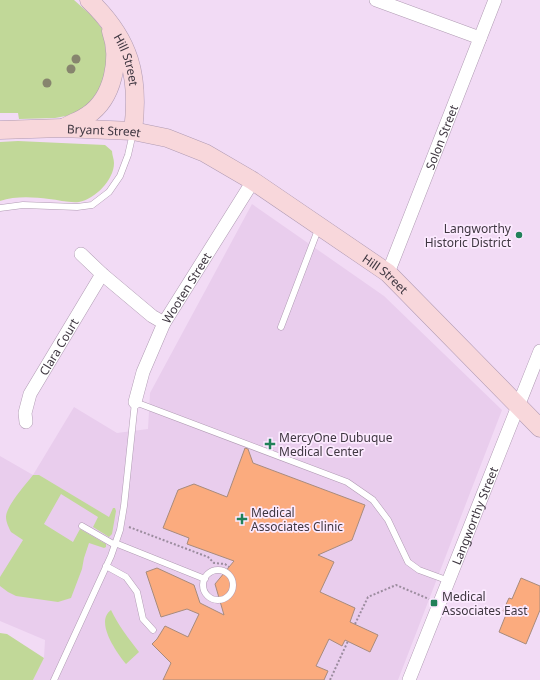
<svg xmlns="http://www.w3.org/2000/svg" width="540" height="680" viewBox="0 0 540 680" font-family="'Noto Sans',sans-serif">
<rect width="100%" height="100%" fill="#f2dbf5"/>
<path fill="#e9cded" d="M 252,204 L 384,296 L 502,410 L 398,680 L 33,680 L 44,658 L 45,640 L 0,621 L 0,456 L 33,475 L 74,407 L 117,433 L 148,429 L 150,393 Z"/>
<path fill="#c1d898" d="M 0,0 L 74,0 L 93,17 L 103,30 L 110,53 L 103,86 L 85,108 L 71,115 L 55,118 L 19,119 L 18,113 L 0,113 Z
M 18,141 L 105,145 L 112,151 C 112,155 114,159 114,163 C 114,180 95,199 79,202 C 69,203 59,200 49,199 C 33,197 15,196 0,201 L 0,142 Z
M 33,475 L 39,475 L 109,517 L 113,508 L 115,508 L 116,511 L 112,534 L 109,537 L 93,527 L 98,517 L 61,494 L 44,524 L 73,542 L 80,529 L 106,544 L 106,547 L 104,548 L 89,543 L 84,558 L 82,569 L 71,598 L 58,602 L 16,596 L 8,592 L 0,586 L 0,577 L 23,540 L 11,532 C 9,528 6,522 6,517 C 6,506 26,484 33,475 Z
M 111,610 C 118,625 129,639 139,652 L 126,664 C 118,654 94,622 111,610 Z
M 0,633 L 7,634 L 44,658 L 33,680 L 0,680 Z"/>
<path fill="#fbab7e" stroke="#a88b7c" d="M 245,448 L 248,449 L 253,463 L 365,505 L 352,540 L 318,555 L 334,562 L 320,592 L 355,608 L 350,622 L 378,635 L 370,652 L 345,640 L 342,646 L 329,639 L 316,666 L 328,671 L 324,680 L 163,680 L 171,663 L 152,644 L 157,639 L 165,626 L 188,637 L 199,614 L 187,609 L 161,617 L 146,572 L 157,568 L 194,585 L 200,603 L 224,615 L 215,584 L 234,561 L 187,544 L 189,538 L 163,528 L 178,490 L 194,484 L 227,497 Z
M 521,578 L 540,586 L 540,610 L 526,644 L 499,632 L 507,612 L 503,611 L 509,598 L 512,599 Z"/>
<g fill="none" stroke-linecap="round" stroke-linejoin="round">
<g stroke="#b09bb3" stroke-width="7">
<path id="lane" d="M 0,208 L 23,205 L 77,207 L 92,205 L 109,192 L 120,176 L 128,155 L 133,133
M 281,327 L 319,227
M 82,526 L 115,545
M 115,543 L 205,579
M 106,566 L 126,577 L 137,592 L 143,619 L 153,630
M203 585a15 15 0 1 1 30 0a15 15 0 1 1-30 0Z
M 54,680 L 111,556 L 120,530 L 124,506 L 135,402 L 347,482 L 373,500 L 388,520 L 408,562 L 419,570 L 449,581"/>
</g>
<g stroke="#b09bb3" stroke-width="14">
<g id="street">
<path d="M 376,0 L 480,38"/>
<path d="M 81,254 L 102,274 L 152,316 L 164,323"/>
<path id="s1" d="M 388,273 L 495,0"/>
<path id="s2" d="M 135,402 L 143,372 L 164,323 L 253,181"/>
<path id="s3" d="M 26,422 L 25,413 L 30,394 L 102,274"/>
<path id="s4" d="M 409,680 L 540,351"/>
</g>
</g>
<g stroke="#b09bb3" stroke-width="19">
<g id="secondary">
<path id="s5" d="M 89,0 C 130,39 140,76 133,131"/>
<path d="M 65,127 C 72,123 81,120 88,115 C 113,98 121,59 111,31"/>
<path id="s6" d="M 0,130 L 62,128 L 133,131 L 167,138 L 205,153 L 253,181 L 388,273 L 540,428"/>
</g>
</g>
<path stroke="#9b8c9e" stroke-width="2" stroke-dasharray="2 2" stroke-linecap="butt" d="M 129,527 L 208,557 L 214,563 L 225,564 L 229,567
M 355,624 L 368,597 L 396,585 L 429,599
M 330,680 L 348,641"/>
<use href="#lane" stroke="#fff" stroke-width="6"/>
<use href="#street" stroke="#fff" stroke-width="13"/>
<use href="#secondary" stroke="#f8d7db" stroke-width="18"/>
</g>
<g fill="#87856e">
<circle cx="76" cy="59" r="4.5"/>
<circle cx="71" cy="69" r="4.5"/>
<circle cx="47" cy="83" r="4.5"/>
</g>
<g fill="#218159" stroke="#fceaff" stroke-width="1.5">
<circle cx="519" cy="235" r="4"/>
<path d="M268 438h4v4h4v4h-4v4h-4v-4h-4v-4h4z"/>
<path d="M240 513h4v4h4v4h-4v4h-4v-4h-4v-4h4z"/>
<rect x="430" y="599" width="8" height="8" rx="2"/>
</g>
<g text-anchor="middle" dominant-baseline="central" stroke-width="3.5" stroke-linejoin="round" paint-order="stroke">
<g font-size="12" fill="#3f3741" stroke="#fceaff">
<text stroke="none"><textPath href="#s5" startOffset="72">Hill Street</textPath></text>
<text stroke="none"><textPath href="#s6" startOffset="104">Bryant Street</textPath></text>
<text stroke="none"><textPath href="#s1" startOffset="146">Solon Street</textPath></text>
<text stroke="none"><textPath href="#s6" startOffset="426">Hill Street</textPath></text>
<text stroke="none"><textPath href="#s2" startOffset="126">Wooten Street</textPath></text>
<text stroke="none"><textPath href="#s3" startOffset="84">Clara Court</textPath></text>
<text stroke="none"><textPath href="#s4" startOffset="177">Langworthy Street</textPath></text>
</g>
<g font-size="12" fill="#3f3741" stroke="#fceaff" text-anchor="start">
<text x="511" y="228" text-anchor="end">Langworthy<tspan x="511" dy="14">Historic District</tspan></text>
<text x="279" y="437">MercyOne Dubuque<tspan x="279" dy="14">Medical Center</tspan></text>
<text x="251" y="512">Medical<tspan x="251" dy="14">Associates Clinic</tspan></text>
<text x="442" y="596">Medical<tspan x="442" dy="14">Associates East</tspan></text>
</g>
</g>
</svg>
